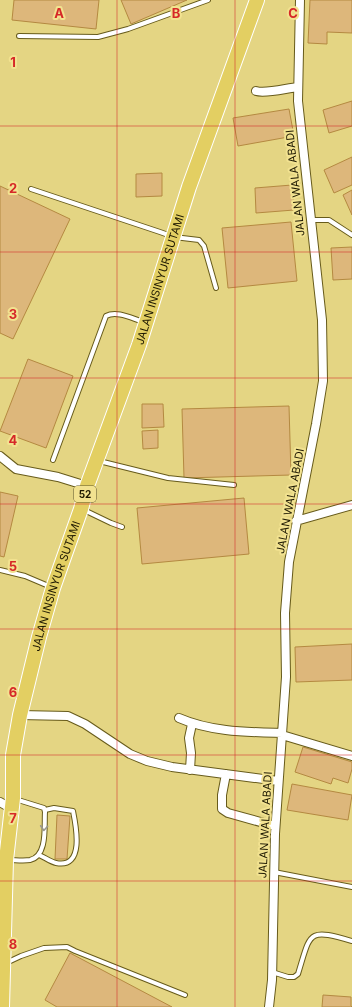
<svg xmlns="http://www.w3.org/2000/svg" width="352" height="1007" viewBox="0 0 352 1007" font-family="Inter,sans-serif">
<rect width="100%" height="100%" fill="#e4d583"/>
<path fill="#ddb77b" stroke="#b48941" d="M 14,0 L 99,0 L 96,29 L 12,20 Z
M 121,0 L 187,0 L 131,24 Z
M 310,0 L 352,0 L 352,33 L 327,32 L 327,44 L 308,43 Z
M 352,101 L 352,126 L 329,133 L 323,110 Z
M 289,109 L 294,136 L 238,146 L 233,118 Z
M 352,157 L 352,185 L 334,193 L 324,170 Z
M 162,173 L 162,196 L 136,197 L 136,174 Z
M 292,185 L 294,210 L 256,213 L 255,188 Z
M 0,186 L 70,219 L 13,339 L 0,333 Z
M 352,190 L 352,215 L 343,195 Z
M 291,222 L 297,281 L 228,288 L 222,228 Z
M 352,247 L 352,279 L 333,280 L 331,248 Z
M 28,359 L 73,376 L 46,448 L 0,431 Z
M 142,404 L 163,404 L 164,427 L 142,428 Z
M 289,406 L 291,475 L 184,478 L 182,409 Z
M 158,430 L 158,448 L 143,449 L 142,431 Z
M 0,492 L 18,496 L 4,557 L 0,556 Z
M 244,498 L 249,554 L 142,564 L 137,508 Z
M 352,644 L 352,680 L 296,682 L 295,647 Z
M 303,747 L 352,762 L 352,769 L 348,783 L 333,778 L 331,784 L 295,772 Z
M 292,784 L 352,795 L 348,820 L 287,810 Z
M 57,815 L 70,816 L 67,859 L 55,859 Z
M 70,953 L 172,1007 L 57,1007 L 45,1000 Z
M 323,995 L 351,997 L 351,1006 L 352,1007 L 322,1007 Z"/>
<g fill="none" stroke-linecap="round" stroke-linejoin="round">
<g stroke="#675b1b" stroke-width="6">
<path id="lane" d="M 19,36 L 98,37 L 128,29 L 208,0
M 31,189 L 160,232 L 174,237 L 199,240 L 204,246 L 216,288
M 311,220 L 329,220 L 352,235
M 53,460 L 106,316 C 117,310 133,319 144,322
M 99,461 L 168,478 L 234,485
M 84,510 L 111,523 L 122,527
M 0,570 L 25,576 L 51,587
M 39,855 C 44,857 51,862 56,863 C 85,869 76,826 73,811 L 54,808 L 45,810
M 8,860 C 15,860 24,861 30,860 C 48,856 44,826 45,812 L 44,808 L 15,799
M 274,872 L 352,887
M 6,963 L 21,956 L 44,948 L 67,947 L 75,951 L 185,995
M 272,972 L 288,977 L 294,977 L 298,974 C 311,932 307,928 352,941"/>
</g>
<g stroke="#675b1b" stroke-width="10">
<path id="street" d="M 256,91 C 266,94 287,88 298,87
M 0,456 L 16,469 L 58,477 L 87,486
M 296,521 L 352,505
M 20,715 L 68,716 L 85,724 L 130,754 L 147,761 L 172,767 L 278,781
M 179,718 C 211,732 247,732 282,733
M 282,735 L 352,756
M 190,770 L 191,753 L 189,738 L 192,724
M 226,774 L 222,795 L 222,809 L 228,813 L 275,826
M 0,802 L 12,809
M 269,1007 L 272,980 L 275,834 L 286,677 L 285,613 L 289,562 L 316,424 L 323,381 L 322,320 L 298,101 L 300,0"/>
</g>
<g stroke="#fff" stroke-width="16">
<g id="highway">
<path id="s1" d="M 2,1007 L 6,860 L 13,798 L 13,755 L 20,715 L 39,637 L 53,588 L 81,509 L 87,486 L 139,345 L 189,187 L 257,0"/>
</g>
</g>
<use href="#lane" stroke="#fff" stroke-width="4"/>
<use href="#street" stroke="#fff" stroke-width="8"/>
<use href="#highway" stroke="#e3cf62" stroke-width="14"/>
</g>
<defs><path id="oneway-chevron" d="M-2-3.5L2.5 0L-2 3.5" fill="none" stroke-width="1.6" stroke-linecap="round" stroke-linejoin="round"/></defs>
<use stroke="#99978d" href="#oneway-chevron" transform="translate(44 828) rotate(94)"/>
<path fill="none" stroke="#d62828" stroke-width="1" stroke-opacity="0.55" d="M 117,0 L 117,1007M 235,0 L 235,1007M 0,126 L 352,126M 0,252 L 352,252M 0,378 L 352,378M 0,504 L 352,504M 0,629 L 352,629M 0,755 L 352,755M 0,881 L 352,881"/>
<g text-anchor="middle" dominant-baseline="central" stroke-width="4" stroke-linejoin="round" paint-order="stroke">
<rect fill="#f2e290" stroke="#5d552c" stroke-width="1" x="74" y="486" width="22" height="16" rx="3"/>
<g font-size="10" font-weight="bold" fill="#1d1801">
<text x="85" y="494">52</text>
</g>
<g font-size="11" fill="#1d1801" stroke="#f2e290">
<text transform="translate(295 183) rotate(-96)">JALAN WALA ABADI</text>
<text stroke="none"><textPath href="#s1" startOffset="751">JALAN INSINYUR SUTAMI</textPath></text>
<text transform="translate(290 501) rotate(-79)">JALAN WALA ABADI</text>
<text stroke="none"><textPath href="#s1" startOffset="427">JALAN INSINYUR SUTAMI</textPath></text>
<text transform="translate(265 825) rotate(-87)">JALAN WALA ABADI</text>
</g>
</g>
<g font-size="13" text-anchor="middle" font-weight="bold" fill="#d62828" stroke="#f2e290" stroke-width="4" stroke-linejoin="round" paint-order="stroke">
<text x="59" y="18">A</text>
<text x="176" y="18">B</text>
<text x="293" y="18">C</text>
<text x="13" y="67">1</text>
<text x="13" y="193">2</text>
<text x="13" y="319">3</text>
<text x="13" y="445">4</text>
<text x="13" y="571">5</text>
<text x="13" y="697">6</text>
<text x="13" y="823">7</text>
<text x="13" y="949">8</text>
</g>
</svg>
